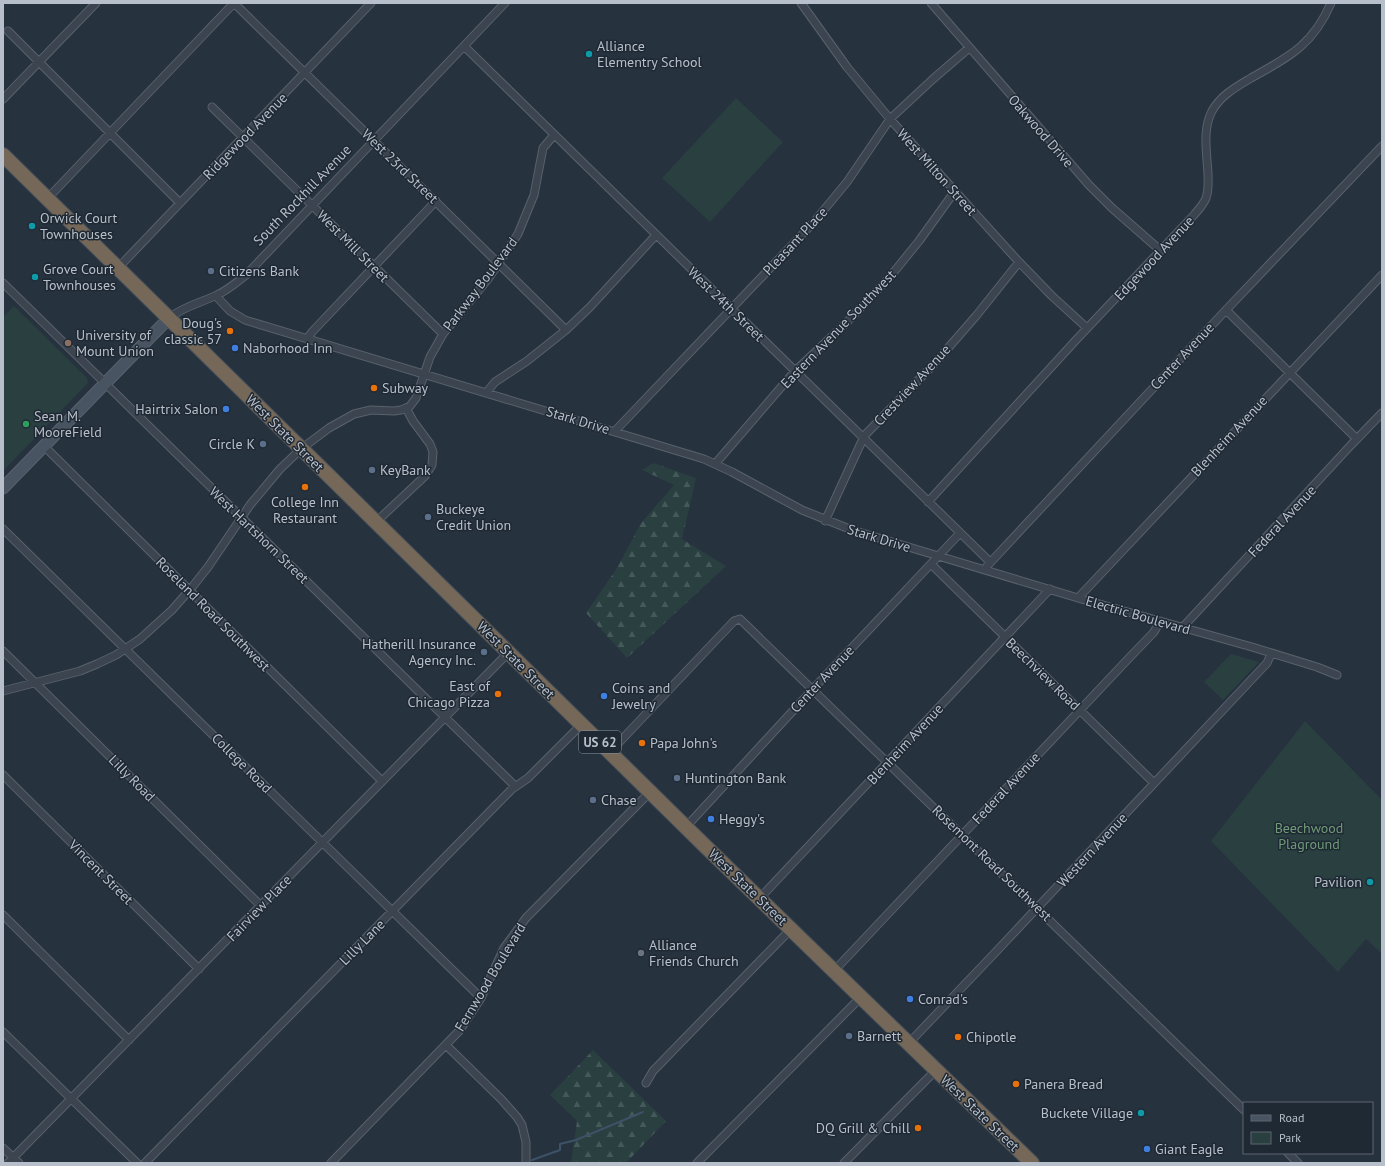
<svg xmlns="http://www.w3.org/2000/svg" width="1385" height="1166" viewBox="0 0 1385 1166" font-family="'PT Sans',sans-serif">
<defs>
<pattern id="forest-firs" width="22" height="20" patternUnits="userSpaceOnUse"><rect width="22" height="20" fill="#293f40"/><path d="M5 1l3.5 6h-7zM16 11l3.5 6h-7z" fill="#46595a"/></pattern>
</defs>
<rect width="100%" height="100%" fill="#27323f"/>
<path fill="url(#forest-firs)" d="M 653,463 L 696,478 L 682,539 L 726,566 L 627,658 L 586,613 L 617,568 L 641,523 L 674,485 L 642,470 Z
M 593,1050 L 666,1121 L 626,1163 L 571,1163 L 577,1121 L 550,1095 Z"/>
<path fill="#293f40" d="M 736,98 L 783,142 L 710,222 L 662,178 Z
M 14,306 L 87,378 L 88,383 L 3,471 L 3,317 Z
M 1231,654 L 1259,662 L 1223,700 L 1204,682 Z
M 1305,721 L 1382,800 L 1382,954 L 1366,939 L 1338,972 L 1211,841 Z"/>
<g fill="none" stroke-linecap="round" stroke-linejoin="round">
<path stroke="#3d5167" stroke-width="2" d="M 532,1160 L 560,1150 L 560,1144 L 576,1140 L 643,1112"/>
<g stroke="#58626d" stroke-width="9">
<path id="street" d="M 234,3 L 566,330
M 801,3 L 847,67 L 890,119 L 1019,262 L 1052,296 L 1087,328
M 931,3 L 1089,185 L 1112,208 L 1160,250
M 8,31 L 180,203
M 464,46 L 990,562
M 3,99 L 96,3
M 212,107 L 443,334
M 47,199 L 234,3
M 118,268 L 371,3
M 3,283 L 515,786
M 216,296 L 230,311 L 245,320 L 704,459 L 732,472 L 802,510 L 852,530 L 1078,598 L 1252,647 L 1317,667 L 1337,675
M 1226,310 L 1357,439
M 169,318 C 183,307 199,303 215,296 C 227,291 236,283 246,275 L 505,3
M 307,339 L 312,332 L 436,201
M 486,393 L 495,382 L 527,361 L 566,330 L 590,307 L 656,235
M 615,431 L 814,222 L 847,182 L 890,119 L 933,79 L 969,48
M 44,446 L 382,781
M 715,464 L 795,371 L 846,323 L 889,278 L 919,241 L 955,191
M 928,502 L 1076,340 L 1194,215 C 1198,210 1204,204 1206,198 C 1209,190 1208,181 1208,174 C 1207,153 1202,130 1212,111 C 1221,95 1236,87 1251,78 C 1289,57 1313,45 1331,3
M 825,521 L 861,443 L 866,434 L 935,363 L 976,316 L 1019,262
M 376,522 L 425,476 L 432,465 L 433,452 L 430,444 L 413,421 L 406,408
M 3,529 L 481,998
M 931,564 L 1154,783
M 987,566 L 1226,310 L 1382,146
M 1078,598 L 1382,275
M 1182,628 L 1351,445 L 1382,413
M 3,651 L 260,905
M 3,691 L 80,671 L 97,664 L 116,655 L 140,639 L 172,610 L 193,586 L 208,567 L 250,505 L 280,469 L 301,449 L 329,428 L 354,414 L 371,410 L 394,411 L 401,410 L 410,406 L 416,398 L 430,357 L 443,334 L 488,279 L 518,234 L 534,195 L 543,148 L 554,135
M 610,752 L 734,621 L 740,619 L 1244,1110
M 3,775 L 199,969
M 686,827 L 813,689 L 960,533
M 760,898 L 1050,589
M 3,915 L 129,1040
M 834,971 L 1129,658 L 1154,632 L 1160,621
M 3,1032 L 137,1163
M 908,1044 L 991,957 L 1267,663 L 1271,654
M 446,1045 L 501,1099 L 517,1117 L 522,1125 L 526,1142 L 526,1163
M 646,1083 L 653,1071 L 791,929
M 3,1148 L 19,1163
M 1288,1153 L 1298,1163
M 8,1163 L 509,652
M 145,1163 L 512,789 L 528,778 L 582,724
M 331,1163 L 460,1030 L 481,998 L 504,948 L 526,918 L 650,792
M 697,1163 L 861,997
M 844,1163 L 936,1070"/>
</g>
<g stroke="#58626d" stroke-width="13">
<path id="secondary" d="M 3,488 L 169,318"/>
</g>
<g stroke="#454f5a" stroke-width="16">
<path id="highway" d="M 3,155 L 704,845 L 1032,1163"/>
</g>
<use href="#street" stroke="#3b444f" stroke-width="7"/>
<use href="#secondary" stroke="#495462" stroke-width="11"/>
<use href="#highway" stroke="#756858" stroke-width="14"/>
</g>
<g fill="#0f9aa8" stroke="#1f2934" stroke-width="1.5">
<circle cx="589" cy="54" r="4"/>
<circle cx="32" cy="226" r="4"/>
<circle cx="35" cy="277" r="4"/>
<circle cx="1370" cy="882" r="4"/>
<circle cx="1141" cy="1113" r="4"/>
</g>
<g fill="#5c6f8a" stroke="#1f2934" stroke-width="1.5">
<circle cx="211" cy="271" r="4"/>
<circle cx="263" cy="444" r="4"/>
<circle cx="372" cy="470" r="4"/>
<circle cx="428" cy="517" r="4"/>
<circle cx="484" cy="652" r="4"/>
<circle cx="677" cy="778" r="4"/>
<circle cx="593" cy="800" r="4"/>
<circle cx="849" cy="1036" r="4"/>
</g>
<g fill="#e8710a" stroke="#1f2934" stroke-width="1.5">
<circle cx="230" cy="331" r="4"/>
<circle cx="374" cy="388" r="4"/>
<circle cx="305" cy="487" r="4"/>
<circle cx="498" cy="694" r="4"/>
<circle cx="642" cy="743" r="4"/>
<circle cx="958" cy="1037" r="4"/>
<circle cx="1016" cy="1084" r="4"/>
<circle cx="918" cy="1128" r="4"/>
</g>
<circle fill="#8d6e63" stroke="#1f2934" stroke-width="1.5" cx="68" cy="343" r="4"/>
<g fill="#3f7fe0" stroke="#1f2934" stroke-width="1.5">
<circle cx="235" cy="348" r="4"/>
<circle cx="226" cy="409" r="4"/>
<circle cx="604" cy="696" r="4"/>
<circle cx="711" cy="819" r="4"/>
<circle cx="910" cy="999" r="4"/>
<circle cx="1147" cy="1149" r="4"/>
</g>
<circle fill="#2e9e5b" stroke="#1f2934" stroke-width="1.5" cx="26" cy="424" r="4"/>
<circle fill="#6b7280" stroke="#1f2934" stroke-width="1.5" cx="641" cy="953" r="4"/>
<g text-anchor="middle" dominant-baseline="central" stroke-width="3" stroke-linejoin="round" paint-order="stroke">
<rect fill="#1f2934" stroke="#89929d" stroke-width="1" x="579" y="731" width="42" height="22" rx="3"/>
<g font-size="13" font-weight="bold" fill="#b7bfca">
<text x="600" y="742">US 62</text>
</g>
<g font-size="14" fill="#b7bfca" stroke="#1f2934" text-anchor="start">
<text x="597" y="46">Alliance<tspan x="597" dy="16">Elementry School</tspan></text>
<text x="40" y="218">Orwick Court<tspan x="40" dy="16">Townhouses</tspan></text>
<text x="43" y="269">Grove Court<tspan x="43" dy="16">Townhouses</tspan></text>
<text x="219" y="271">Citizens Bank</text>
<text x="222" y="323" text-anchor="end">Doug's<tspan x="222" dy="16">classic 57</tspan></text>
<text x="76" y="335">University of<tspan x="76" dy="16">Mount Union</tspan></text>
<text x="243" y="348">Naborhood Inn</text>
<text x="382" y="388">Subway</text>
<text x="218" y="409" text-anchor="end">Hairtrix Salon</text>
<text x="34" y="416">Sean M.<tspan x="34" dy="16">MooreField</tspan></text>
<text x="255" y="444" text-anchor="end">Circle K</text>
<text x="380" y="470">KeyBank</text>
<text x="305" y="502" text-anchor="middle">College Inn<tspan x="305" dy="16">Restaurant</tspan></text>
<text x="436" y="509">Buckeye<tspan x="436" dy="16">Credit Union</tspan></text>
<text x="476" y="644" text-anchor="end">Hatherill Insurance<tspan x="476" dy="16">Agency Inc.</tspan></text>
<text x="490" y="686" text-anchor="end">East of<tspan x="490" dy="16">Chicago Pizza</tspan></text>
<text x="612" y="688">Coins and<tspan x="612" dy="16">Jewelry</tspan></text>
<text x="650" y="743">Papa John's</text>
<text x="685" y="778">Huntington Bank</text>
<text x="601" y="800">Chase</text>
<text x="719" y="819">Heggy's</text>
<text x="1362" y="882" text-anchor="end">Pavilion</text>
<text x="649" y="945">Alliance<tspan x="649" dy="16">Friends Church</tspan></text>
<text x="918" y="999">Conrad's</text>
<text x="857" y="1036">Barnett</text>
<text x="966" y="1037">Chipotle</text>
<text x="1024" y="1084">Panera Bread</text>
<text x="1133" y="1113" text-anchor="end">Buckete Village</text>
<text x="910" y="1128" text-anchor="end">DQ Grill &amp; Chill</text>
<text x="1155" y="1149">Giant Eagle</text>
</g>
<g font-size="14" fill="#b7bfca" stroke="#1f2934">
<text transform="translate(1041 131) rotate(49)">Oakwood Drive</text>
<text transform="translate(245 136) rotate(-46)">Ridgewood Avenue</text>
<text transform="translate(400 166) rotate(44)">West 23rd Street</text>
<text transform="translate(937 172) rotate(48)">West Milton Street</text>
<text transform="translate(302 195) rotate(-46)">South Rockhill Avenue</text>
<text transform="translate(795 241) rotate(-47)">Pleasant Place</text>
<text transform="translate(353 246) rotate(45)">West Mill Street</text>
<text transform="translate(1154 258) rotate(-47)">Edgewood Avenue</text>
<text transform="translate(480 284) rotate(-53)">Parkway Boulevard</text>
<text transform="translate(726 304) rotate(44)">West 24th Street</text>
<text transform="translate(838 329) rotate(-46)">Eastern Avenue Southwest</text>
<text transform="translate(1182 356) rotate(-47)">Center Avenue</text>
<text transform="translate(912 385) rotate(-47)">Crestview Avenue</text>
<text transform="translate(578 420) rotate(17)">Stark Drive</text>
<text transform="translate(285 433) rotate(45)">West State Street</text>
<text transform="translate(1229 436) rotate(-47)">Blenheim Avenue</text>
<text transform="translate(1282 521) rotate(-47)">Federal Avenue</text>
<text transform="translate(259 535) rotate(44)">West Hartshorn Street</text>
<text transform="translate(879 538) rotate(17)">Stark Drive</text>
<text transform="translate(213 614) rotate(45)">Roseland Road Southwest</text>
<text transform="translate(1138 615) rotate(16)">Electric Boulevard</text>
<text transform="translate(516 660) rotate(45)">West State Street</text>
<text transform="translate(1043 674) rotate(44)">Beechview Road</text>
<text transform="translate(822 679) rotate(-47)">Center Avenue</text>
<text transform="translate(905 744) rotate(-47)">Blenheim Avenue</text>
<text transform="translate(242 763) rotate(45)">College Road</text>
<text transform="translate(132 778) rotate(45)">Lilly Road</text>
<text transform="translate(1006 788) rotate(-47)">Federal Avenue</text>
<text transform="translate(1092 850) rotate(-47)">Western Avenue</text>
<text transform="translate(992 863) rotate(44)">Rosemont Road Southwest</text>
<text transform="translate(101 872) rotate(45)">Vincent Street</text>
<text transform="translate(748 887) rotate(44)">West State Street</text>
<text transform="translate(259 908) rotate(-46)">Fairview Place</text>
<text transform="translate(362 942) rotate(-45)">Lilly Lane</text>
<text transform="translate(490 977) rotate(-59)">Fernwood Boulevard</text>
<text transform="translate(980 1113) rotate(44)">West State Street</text>
</g>
<g font-size="14" fill="#6f9a77" stroke="#1f2934">
<text x="1309" y="828">Beechwood<tspan x="1309" dy="16">Plaground</tspan></text>
</g>
</g>
<rect width="1385" height="1166" fill="none" stroke="#b7bfca" stroke-width="8"/>
<rect x="1243" y="1102" width="130" height="52" fill="#1f2934" stroke="#5c6570"/>
<rect x="1251" y="1115" width="20" height="6" fill="#495462" stroke="#5c6570"/>
<text x="1279" y="1122" font-size="12" fill="#b7bfca">Road</text>
<rect x="1251" y="1132" width="20" height="12" fill="#293f40" stroke="#5c6570"/>
<text x="1279" y="1142" font-size="12" fill="#b7bfca">Park</text>
</svg>
